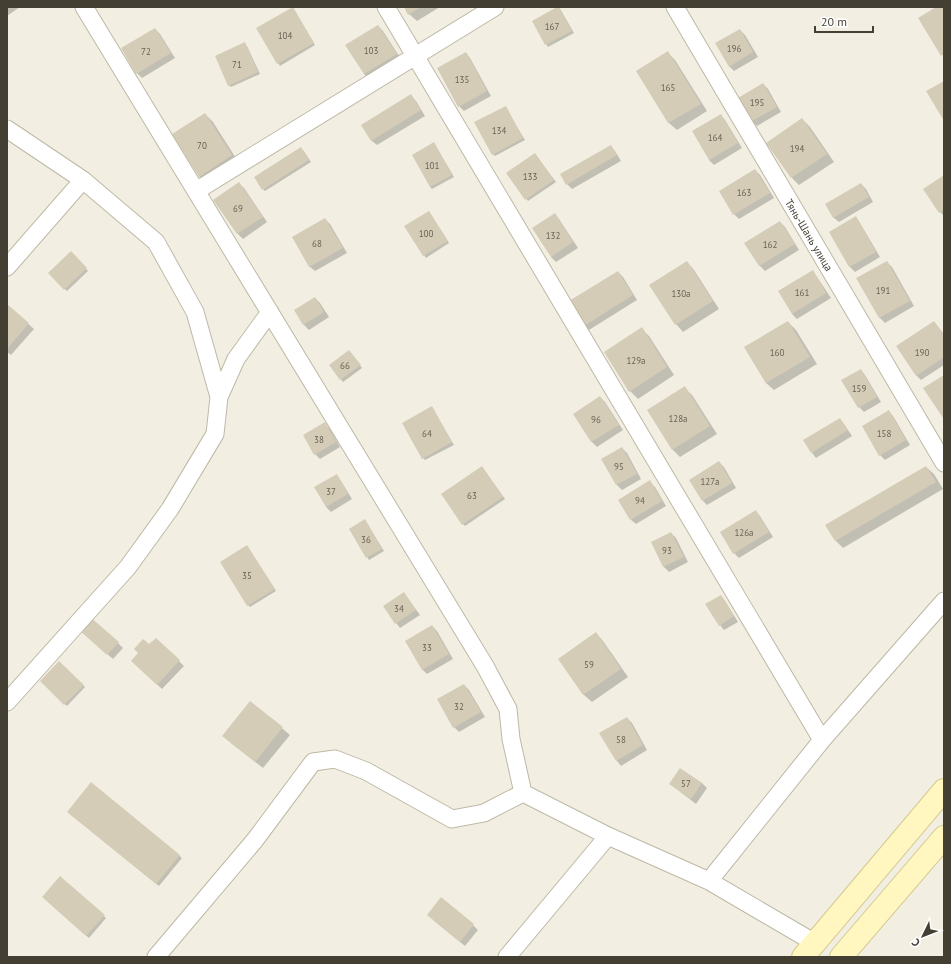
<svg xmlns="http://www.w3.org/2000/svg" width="951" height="964" viewBox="0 0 951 964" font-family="'PT Sans',sans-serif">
<rect width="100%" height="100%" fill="#f2efe2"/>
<path fill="#0003" d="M 7,7 L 20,7 L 7,16 Z
M 405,7 L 440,7 L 417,21 L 409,14 Z
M 559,7 L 574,33 L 548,47 L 533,21 Z
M 294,10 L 315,45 L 280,66 L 278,63 Z
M 378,26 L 383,31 L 401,59 L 369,79 L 364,74 Z
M 155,29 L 160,34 L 175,58 L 142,78 L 137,73 Z
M 740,30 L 745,35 L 758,57 L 734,71 L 729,66 Z
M 247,46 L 260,74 L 231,87 L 229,85 Z
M 466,53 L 470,58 L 491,96 L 464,111 L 459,106 Z
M 668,53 L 675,60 L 707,111 L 677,130 L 669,123 L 637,71 Z
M 763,84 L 768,89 L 781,112 L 757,126 L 752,121 Z
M 411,96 L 416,101 L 425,116 L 377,145 L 372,141 L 363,125 Z
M 505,107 L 525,140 L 495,156 L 493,154 Z
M 205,114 L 213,122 L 239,163 L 207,184 L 199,176 Z
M 720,115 L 725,120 L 742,148 L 714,165 L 709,160 Z
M 802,119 L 810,127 L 834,162 L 799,185 L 792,178 Z
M 434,143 L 454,177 L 432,189 L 430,187 Z
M 610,146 L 615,151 L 621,161 L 572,189 L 567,184 Z
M 303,150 L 311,162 L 265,191 L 263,189 Z
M 535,154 L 556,182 L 528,201 L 508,173 Z
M 755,170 L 760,175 L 774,198 L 739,219 L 734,214 L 720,192 Z
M 944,177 L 944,216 L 940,212 Z
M 239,184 L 244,188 L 267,222 L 243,239 L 238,234 L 215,200 Z
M 861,184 L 866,189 L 873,202 L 839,222 L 834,218 L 826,204 Z
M 429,212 L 449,243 L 426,258 L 406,226 Z
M 555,215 L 559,219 L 578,248 L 556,262 L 551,257 Z
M 856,218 L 860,223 L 880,257 L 855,272 L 850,267 L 830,232 Z
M 325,219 L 330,224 L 347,253 L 315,271 L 310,267 L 293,237 Z
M 780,222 L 785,227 L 799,250 L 765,271 L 760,266 L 746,243 Z
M 71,253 L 88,271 L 67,291 L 50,273 Z
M 687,262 L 694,270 L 719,309 L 683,332 L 676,324 Z
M 887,262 L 892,267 L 914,306 L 885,323 L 880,318 L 858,279 Z
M 618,272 L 623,277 L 637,300 L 589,330 L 584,325 Z
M 812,272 L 817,277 L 831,298 L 797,319 L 792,314 Z
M 315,298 L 320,303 L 329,317 L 309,330 L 304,325 L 296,311 Z
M 7,305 L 34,329 L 11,355 L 7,352 Z
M 788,322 L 796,330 L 817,364 L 774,390 L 766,383 L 745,348 Z
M 934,322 L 944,334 L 944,365 L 921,380 L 916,375 Z
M 642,329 L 649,336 L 674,375 L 638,399 L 630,391 Z
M 351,353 L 362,368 L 343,382 L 330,365 Z
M 861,370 L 865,375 L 881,402 L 864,412 L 859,407 L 843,380 Z
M 684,388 L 692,395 L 717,434 L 680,457 L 673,450 L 648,410 Z
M 600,397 L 605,402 L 623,430 L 597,447 L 592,442 L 574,414 Z
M 432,408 L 454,445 L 425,460 L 423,458 Z
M 888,411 L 893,416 L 910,445 L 885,460 L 880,455 Z
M 839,419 L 844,424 L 852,436 L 816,458 L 812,453 Z
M 325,424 L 330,429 L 340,447 L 320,459 L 315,454 L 304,436 Z
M 622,448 L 627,453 L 641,479 L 622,490 L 617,485 L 602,459 Z
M 719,462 L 724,467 L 736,488 L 707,505 L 703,501 Z
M 482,467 L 505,499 L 465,526 L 463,524 Z
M 926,467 L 934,474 L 943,489 L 843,548 L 835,540 Z
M 337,476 L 341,481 L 352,499 L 331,512 L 326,507 Z
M 650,482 L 655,487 L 666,506 L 636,524 L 631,520 Z
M 755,511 L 760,516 L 773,537 L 739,558 L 734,553 L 721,532 Z
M 365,520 L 384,551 L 369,560 L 350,529 Z
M 671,533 L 676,538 L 688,562 L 669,572 L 664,567 L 652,542 Z
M 247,546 L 276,591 L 250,607 L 248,605 Z
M 404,593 L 420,615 L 400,628 L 384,607 Z
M 721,596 L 725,601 L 738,622 L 724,630 L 720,625 Z
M 432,626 L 437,631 L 453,659 L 427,674 L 422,669 Z
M 596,633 L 603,641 L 628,677 L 592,702 L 584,695 L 559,659 Z
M 84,634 L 118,643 L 123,648 L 113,659 Z
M 156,639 L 184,666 L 162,689 L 132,661 Z
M 59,662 L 85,687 L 67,706 L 41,681 Z
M 464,685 L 469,690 L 485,717 L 459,732 L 454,727 Z
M 251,702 L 290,735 L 263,768 L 231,743 Z
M 627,718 L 632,723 L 647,750 L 621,766 L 617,761 L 601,733 Z
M 680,769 L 702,783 L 707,788 L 696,804 L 670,784 Z
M 91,784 L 182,858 L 159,886 L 70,814 Z
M 60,877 L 106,918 L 89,938 L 43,897 Z
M 433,920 L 473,925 L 478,930 L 465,946 Z"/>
<path fill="#d4ccb7" d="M 293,7 L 314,43 L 277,64 L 256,28 Z
M 404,7 L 421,7 L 408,15 Z
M 557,7 L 559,7 L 572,31 L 545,45 L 532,21 Z
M 936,7 L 944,7 L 944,54 L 941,56 L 918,18 Z
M 378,25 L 397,54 L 364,74 L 345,45 Z
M 155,28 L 171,53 L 136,74 L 121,48 Z
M 740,29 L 753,52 L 729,67 L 715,43 Z
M 245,42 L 258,72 L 228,86 L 215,56 Z
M 668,51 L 701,104 L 668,123 L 636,71 Z
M 466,52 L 487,91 L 458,107 L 437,68 Z
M 944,81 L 944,121 L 926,91 Z
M 763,83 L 777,107 L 752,121 L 738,98 Z
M 411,94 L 421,110 L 371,141 L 361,125 Z
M 506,106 L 523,138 L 492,155 L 474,122 Z
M 205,113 L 232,155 L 199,177 L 172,134 Z
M 721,114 L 738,143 L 709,160 L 692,131 Z
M 802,118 L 827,154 L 791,178 L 766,143 Z
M 434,142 L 452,175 L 430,187 L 412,155 Z
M 611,145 L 617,155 L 566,185 L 560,174 Z
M 301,147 L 309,160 L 262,190 L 254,177 Z
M 535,153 L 554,180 L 525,200 L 506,173 Z
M 755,169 L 770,193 L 733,215 L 719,191 Z
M 944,175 L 944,209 L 939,213 L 923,189 Z
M 239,182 L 263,217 L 237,234 L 213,200 Z
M 861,183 L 869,197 L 833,218 L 825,204 Z
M 429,211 L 448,241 L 423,256 L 404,226 Z
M 555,213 L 573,242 L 551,257 L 532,228 Z
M 856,216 L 876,252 L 849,267 L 829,232 Z
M 325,218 L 343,248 L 309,267 L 292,237 Z
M 780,221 L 795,244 L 759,266 L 744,243 Z
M 71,251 L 87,268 L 64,290 L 48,273 Z
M 687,261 L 713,301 L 675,325 L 649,285 Z
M 887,261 L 910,301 L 879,318 L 856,278 Z
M 813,270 L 826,293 L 792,314 L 778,291 Z
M 618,271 L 633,295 L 584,326 L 569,301 Z
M 315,297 L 324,312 L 303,325 L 294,310 Z
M 7,304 L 29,323 L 7,349 Z
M 788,321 L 810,357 L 766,383 L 744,347 Z
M 934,321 L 944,335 L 944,357 L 916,376 L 896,346 Z
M 642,327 L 667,367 L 629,392 L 604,352 Z
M 349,350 L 361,365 L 340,380 L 329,365 Z
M 861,369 L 877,397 L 858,408 L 841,380 Z
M 944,375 L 944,417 L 943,418 L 923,388 Z
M 685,386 L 710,426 L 672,450 L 647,410 Z
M 600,396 L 619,425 L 591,442 L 573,414 Z
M 432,406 L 452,442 L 422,459 L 402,423 Z
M 889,410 L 906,440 L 879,456 L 862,426 Z
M 840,418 L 848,430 L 811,453 L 803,440 Z
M 325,422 L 336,442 L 314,455 L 303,435 Z
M 622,447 L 637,474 L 616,485 L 601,459 Z
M 719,461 L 732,483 L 702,501 L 689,480 Z
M 482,466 L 503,497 L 462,525 L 441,494 Z
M 926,466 L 936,482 L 835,541 L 825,525 Z
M 337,474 L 348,494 L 326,507 L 314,487 Z
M 650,480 L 662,501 L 630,520 L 618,500 Z
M 756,510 L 769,532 L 733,554 L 720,532 Z
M 365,519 L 382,549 L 366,558 L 349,529 Z
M 671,532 L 684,557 L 663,567 L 651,542 Z
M 247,545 L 275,589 L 247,606 L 220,562 Z
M 404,592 L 416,610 L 395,624 L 383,606 Z
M 721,595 L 734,616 L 719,626 L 705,604 Z
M 89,616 L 119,642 L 107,655 L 78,629 Z
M 432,625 L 449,654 L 422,670 L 405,641 Z
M 596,632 L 621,669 L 583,695 L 558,659 Z
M 156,638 L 180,660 L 157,685 L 131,661 L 138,653 L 134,649 L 143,639 L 149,644 Z
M 59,661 L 84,685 L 64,705 L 40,681 Z
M 464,684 L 481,712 L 453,728 L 437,699 Z
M 250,701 L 283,727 L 255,762 L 222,736 Z
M 627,717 L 643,745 L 616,761 L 599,733 Z
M 680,768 L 702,783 L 691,799 L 669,784 Z
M 91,782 L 180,855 L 156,884 L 67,812 Z
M 60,876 L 105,915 L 86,936 L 42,897 Z
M 441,897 L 474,924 L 460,942 L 427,915 Z"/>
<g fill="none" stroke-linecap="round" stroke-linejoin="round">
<g stroke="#beb8a5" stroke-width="19">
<path id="street" d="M 84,7 L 485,666 L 508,709 L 511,739 L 523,793
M 386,7 L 822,740
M 675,7 L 944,463
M 7,129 L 83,180 L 156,242 L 195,312 L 219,397 L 215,434 L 170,509 L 128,567 L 7,702
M 196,191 L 495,7
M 7,267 L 83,180
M 219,397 L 236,359 L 270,312
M 709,881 L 822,740 L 944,601
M 156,957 L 255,840 L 313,762 L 335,759 L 366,771 L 452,819 L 484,813 L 523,793 L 608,836 L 709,881 L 815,943
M 507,957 L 608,836"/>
</g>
<g stroke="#d4ca8f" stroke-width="24">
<path id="secondary" d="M 803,957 L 944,790
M 841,957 L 944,837"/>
</g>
<use href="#street" stroke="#fff" stroke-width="17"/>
<use href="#secondary" stroke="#fff6c0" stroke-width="22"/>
</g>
<g text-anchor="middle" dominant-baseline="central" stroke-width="3" stroke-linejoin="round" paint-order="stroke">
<g font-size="9" fill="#686254">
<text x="552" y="26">167</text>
<text x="285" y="35">104</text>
<text x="734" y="48">196</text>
<text x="371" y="50">103</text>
<text x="146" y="51">72</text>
<text x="237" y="64">71</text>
<text x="462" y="79">135</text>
<text x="668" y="87">165</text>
<text x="757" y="102">195</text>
<text x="499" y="130">134</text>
<text x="715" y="137">164</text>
<text x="202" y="145">70</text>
<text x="797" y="148">194</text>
<text x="432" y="165">101</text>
<text x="530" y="176">133</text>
<text x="744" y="192">163</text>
<text x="238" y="208">69</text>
<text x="426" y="233">100</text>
<text x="553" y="235">132</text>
<text x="317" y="243">68</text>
<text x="770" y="244">162</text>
<text x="883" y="290">191</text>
<text x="802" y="292">161</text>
<text x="681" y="293">130а</text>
<text x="777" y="352">160</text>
<text x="922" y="352">190</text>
<text x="636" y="360">129а</text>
<text x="345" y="365">66</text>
<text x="859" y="388">159</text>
<text x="678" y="418">128а</text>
<text x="596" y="419">96</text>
<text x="427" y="433">64</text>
<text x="884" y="433">158</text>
<text x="319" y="439">38</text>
<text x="619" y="466">95</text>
<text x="710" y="481">127а</text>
<text x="331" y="491">37</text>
<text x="472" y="495">63</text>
<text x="640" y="500">94</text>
<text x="744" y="532">126а</text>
<text x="366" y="539">36</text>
<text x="667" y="550">93</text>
<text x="247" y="575">35</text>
<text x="399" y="608">34</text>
<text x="427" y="647">33</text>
<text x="589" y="664">59</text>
<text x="459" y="706">32</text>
<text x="621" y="739">58</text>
<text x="686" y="783">57</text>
</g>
<g font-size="11" fill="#443f33" stroke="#fff">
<text transform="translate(809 235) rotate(59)">Тянь-Шань улица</text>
</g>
</g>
<rect width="951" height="964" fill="none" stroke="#443f33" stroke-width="16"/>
<g transform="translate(923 936) rotate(227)" stroke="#ffffff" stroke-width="3" paint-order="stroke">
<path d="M0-3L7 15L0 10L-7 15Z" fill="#443f33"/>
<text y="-6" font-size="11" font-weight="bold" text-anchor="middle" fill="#443f33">С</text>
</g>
<path d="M815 26v6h58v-6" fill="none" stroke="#443f33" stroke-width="2"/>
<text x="821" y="26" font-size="12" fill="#443f33" stroke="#ffffff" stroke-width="3" paint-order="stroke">20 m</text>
</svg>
